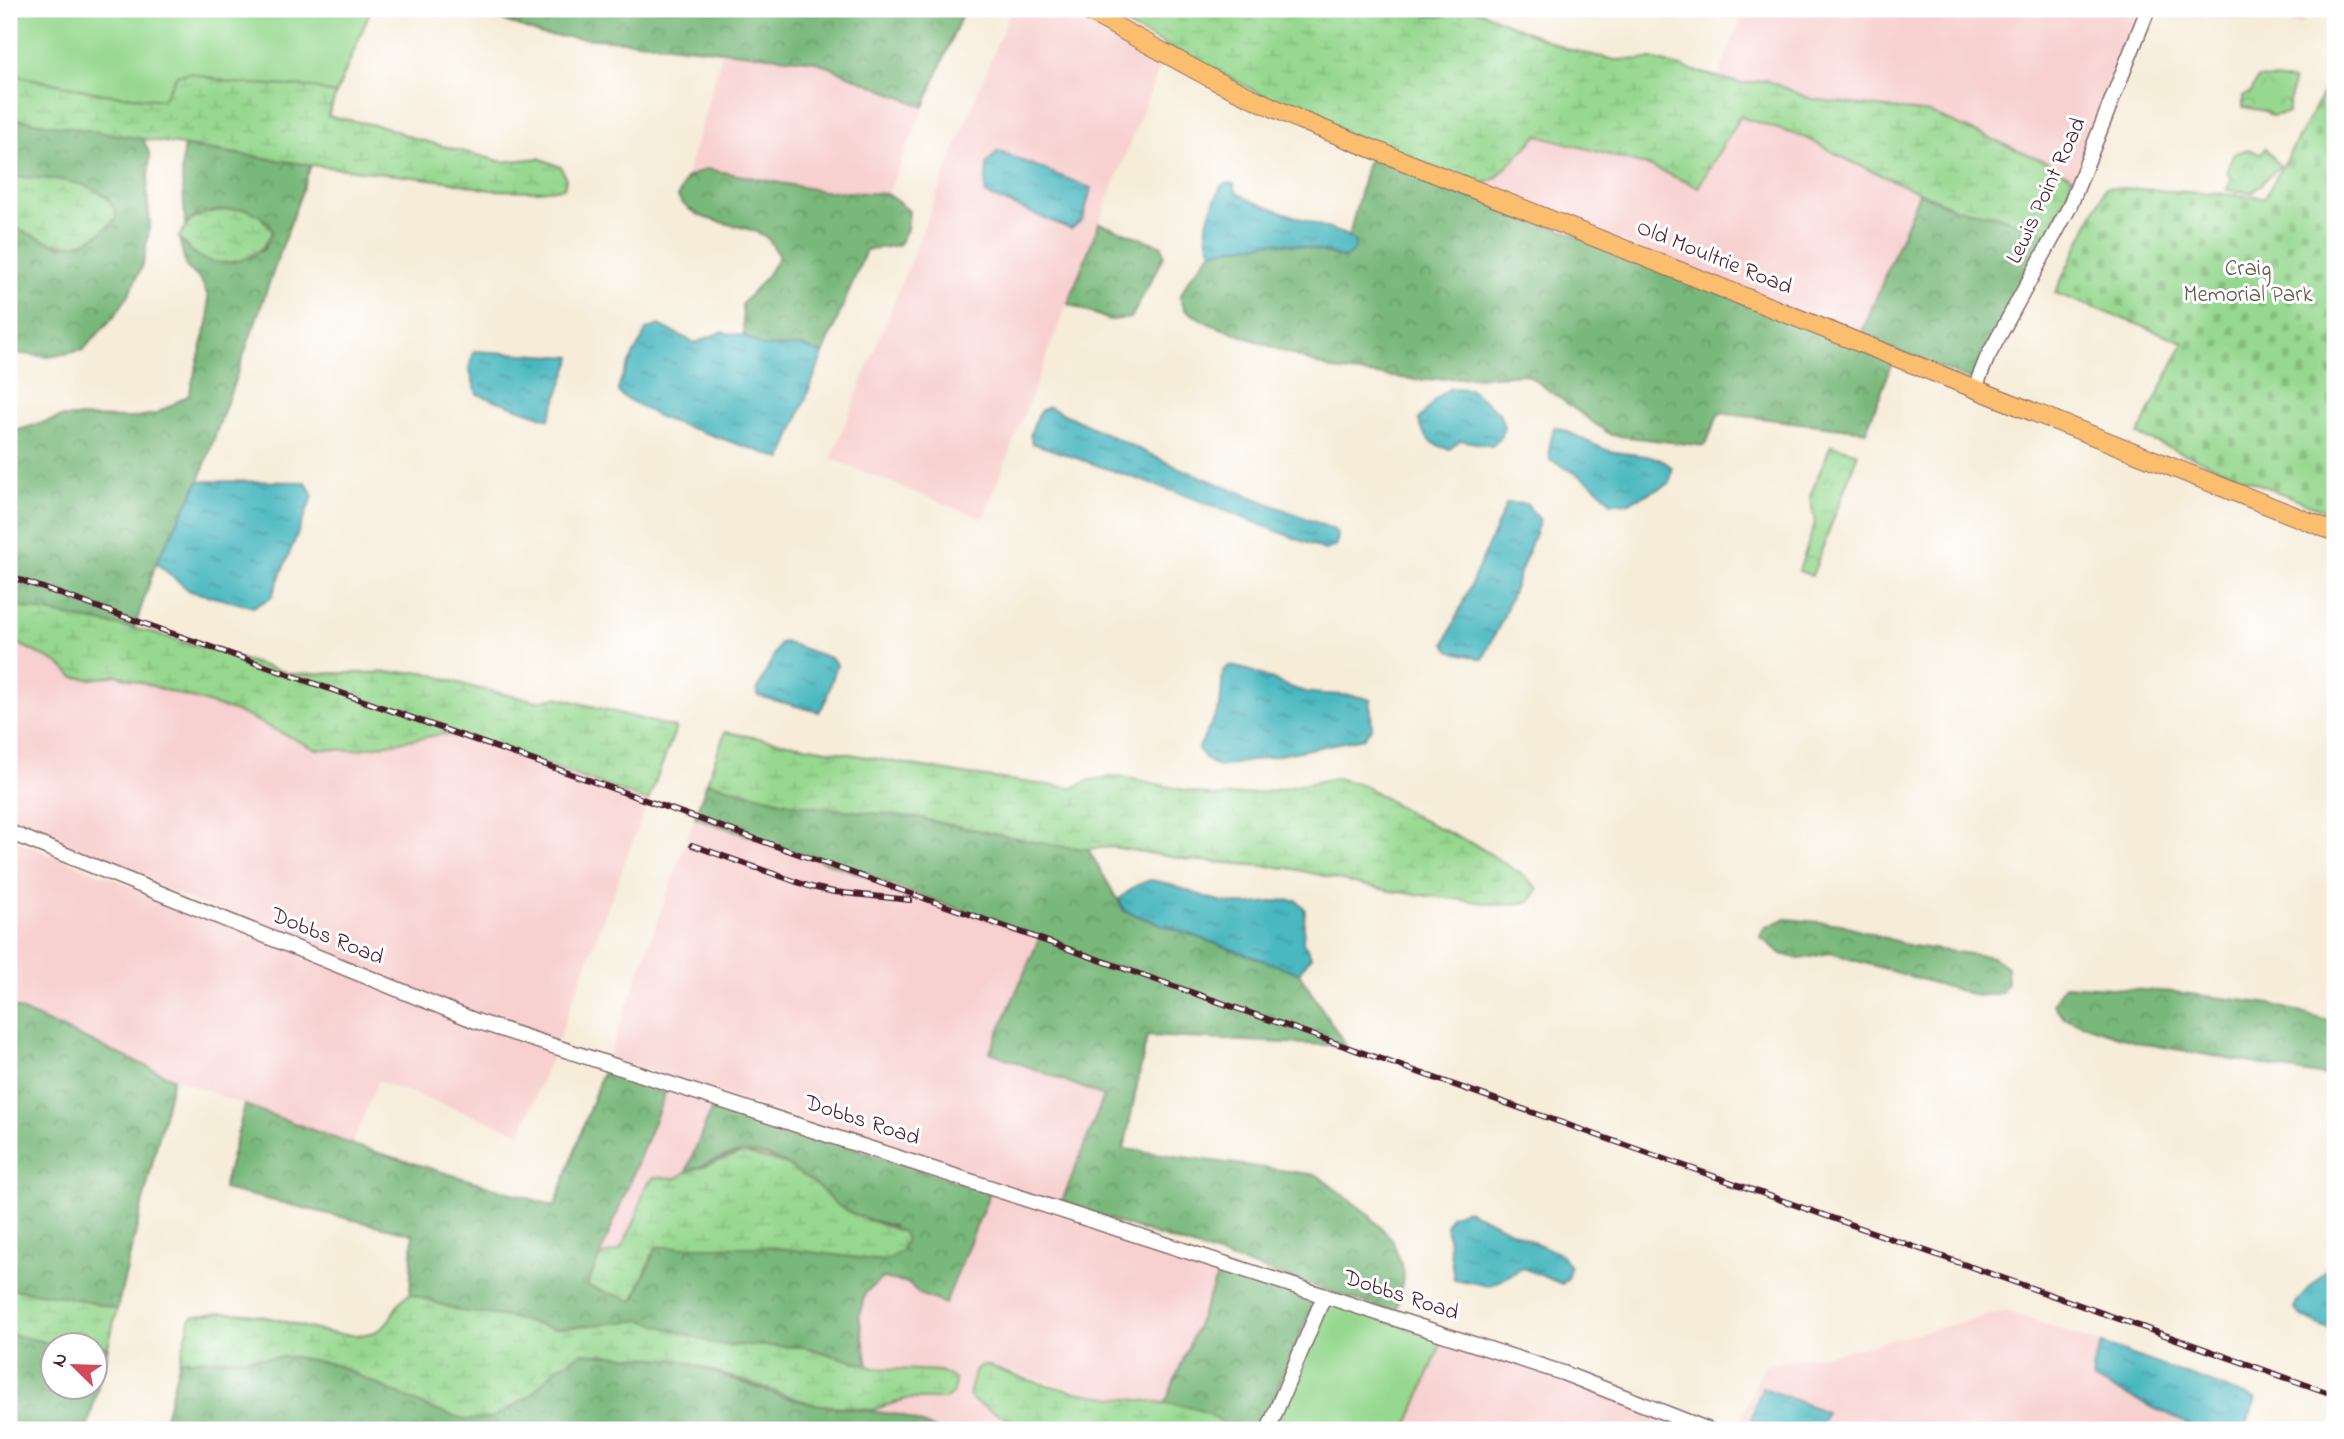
<svg xmlns="http://www.w3.org/2000/svg" width="2344" height="1439" viewBox="0 0 2344 1439" font-family="'Indie Flower',sans-serif">
<defs>
<pattern id="forest-crowns" width="20" height="18" patternUnits="userSpaceOnUse" patternTransform="scale(1.75)"><rect width="20" height="18" fill="#78b87a"/><path d="M2 6a3 3 0 1 1 6 0M12 15a3 3 0 1 1 6 0" fill="none" stroke="#649564"/></pattern>
<pattern id="wetland-marsh" width="20" height="14" patternUnits="userSpaceOnUse" patternTransform="scale(1.75)"><rect width="20" height="14" fill="#96d88f"/><path d="M1 5h8M5 5V1M11 12h8M15 12V8" fill="none" stroke="#83b97c"/></pattern>
<pattern id="cemetery-stones" width="16" height="16" patternUnits="userSpaceOnUse" patternTransform="scale(1.75)"><rect width="16" height="16" fill="#96d88f"/><path d="M2 7V4a2 2 0 0 1 4 0v3zM10 15v-3a2 2 0 0 1 4 0v3z" fill="#83b97c"/></pattern>
<pattern id="park-crowns" width="20" height="18" patternUnits="userSpaceOnUse" patternTransform="scale(1.75)"><rect width="20" height="18" fill="#96d88f"/><path d="M2 6a3 3 0 1 1 6 0M12 15a3 3 0 1 1 6 0" fill="none" stroke="#83b97c"/></pattern>
<pattern id="water-ripples" width="26" height="14" patternUnits="userSpaceOnUse" patternTransform="scale(1.75)"><rect width="26" height="14" fill="#49b8c0"/><path d="M2 4q2-2 4 0t4 0M15 11q2-2 4 0t4 0" fill="none" stroke="#3f959c"/></pattern>
</defs>
<rect width="100%" height="100%" fill="#fff"/>
<filter id="ink" filterUnits="userSpaceOnUse"><feTurbulence type="fractalNoise" baseFrequency=".0143" numOctaves="2"/><feDisplacementMap in="SourceGraphic" scale="14" xChannelSelector="R" yChannelSelector="G"/><feConvolveMatrix kernelMatrix="1 2 1 2 8 2 1 2 1" color-interpolation-filters="sRGB"/></filter>
<filter id="wash" filterUnits="userSpaceOnUse"><feTurbulence type="fractalNoise" baseFrequency=".00686" numOctaves="4" result="noise"/><feDisplacementMap in="SourceGraphic" scale="28" xChannelSelector="R" yChannelSelector="G"/><feGaussianBlur stdDeviation="1.57" result="paint"/><feColorMatrix in="noise" values="0 0 0 0 0 0 0 0 0 0 0 0 0 0 0 0 0 1.4 0 .05"/><feComposite in="paint" operator="in"/></filter>
<g filter="url(#wash)">
<rect width="100%" height="100%" fill="#f6ecd8"/>
<path fill="#f7d0cf" d="M 1011,9 L 1073,9 L 1163,59 L 983,519 L 831,459 Z
M 1745,9 L 2141,9 L 2075,179 L 2044,161 L 1930,113 L 1811,99 L 1766,80 L 1742,84 L 1718,77 Z
M 2154,9 L 2313,9 L 2301,24 L 2152,13 Z
M 723,50 L 816,61 L 924,107 L 888,194 L 823,191 L 706,169 L 686,178 Z
M 1740,117 L 1806,138 L 1919,193 L 1860,337 L 1481,186 L 1496,178 L 1538,135 L 1652,167 L 1698,187 Z
M 9,639 L 59,664 L 74,677 L 92,679 L 117,675 L 240,713 L 315,749 L 355,750 L 442,734 L 470,738 L 648,801 L 557,1042 L 478,1016 L 9,826 Z
M 695,817 L 1040,938 L 1104,1096 L 1061,1204 L 608,1058 Z
M 9,838 L 553,1052 L 521,1133 L 378,1081 L 352,1145 L 173,1078 L 9,1005 Z
M 667,1089 L 714,1103 L 686,1172 L 677,1178 L 665,1177 L 645,1187 L 635,1221 L 620,1250 L 600,1256 Z
M 990,1192 L 1221,1267 L 1165,1404 L 1107,1397 L 988,1365 L 980,1366 L 975,1372 L 971,1382 L 973,1401 L 1003,1417 L 998,1430 L 937,1430 L 900,1415 L 873,1410 L 906,1399 L 946,1399 L 939,1371 L 868,1365 L 859,1316 L 865,1293 L 882,1278 L 909,1283 L 919,1294 Z
M 2006,1311 L 2102,1344 L 2092,1368 L 2159,1410 L 2192,1426 L 2193,1430 L 1736,1430 L 1764,1365 L 1854,1349 Z
M 1443,1339 L 1561,1378 L 1695,1430 L 1406,1430 Z"/>
<path fill="#96d88f" stroke="#707c5d" stroke-width="2" d="M 9,9 L 371,9 L 336,94 C 303,86 270,88 237,84 C 216,81 198,72 177,75 L 163,100 L 104,94 L 9,74 Z
M 1328,1302 L 1443,1339 L 1406,1430 L 1274,1430 Z"/>
<path fill="url(#forest-crowns)" stroke="#616c52" stroke-width="2" d="M 396,9 L 871,9 L 898,15 L 962,14 L 924,107 L 815,61 L 649,43 L 542,35 L 493,17 Z
M 9,118 L 143,139 L 150,155 L 147,193 L 150,224 L 143,264 L 129,294 L 116,314 L 83,350 L 49,357 L 9,352 L 9,225 L 63,247 L 116,212 L 106,196 L 13,177 L 9,180 Z
M 184,146 L 311,165 L 199,481 L 156,563 L 134,629 L 9,605 L 9,426 L 18,430 L 62,417 L 131,418 L 155,414 L 189,395 L 209,319 L 208,296 L 201,280 L 186,267 L 179,238 C 184,243 190,250 195,254 C 211,265 251,259 265,248 L 270,223 L 246,209 L 196,216 L 185,225 C 185,199 179,171 184,146 Z
M 1370,153 L 1893,362 L 1866,431 L 1719,413 L 1705,446 L 1611,435 L 1526,374 L 1419,380 L 1334,370 L 1210,324 L 1185,310 L 1180,297 L 1187,282 L 1212,251 L 1274,242 L 1298,245 L 1345,258 L 1355,243 L 1349,236 Z
M 706,169 L 823,191 L 888,194 L 909,211 L 907,229 L 899,245 L 866,250 L 823,354 L 801,346 L 764,347 L 744,336 L 742,304 L 766,277 L 779,257 C 775,251 772,242 767,238 C 746,221 695,227 678,197 L 686,178 Z
M 1919,193 L 1957,209 L 1995,215 L 2048,234 L 1971,380 L 1860,337 Z
M 1099,223 L 1162,246 L 1164,256 L 1131,318 L 1110,320 L 1068,304 Z
M 707,782 L 794,804 L 918,818 L 1051,845 L 1088,849 L 1124,911 L 1299,973 L 1346,1046 L 1147,1036 L 1124,1149 L 1317,1175 L 1368,1214 L 1392,1239 L 1404,1272 L 1396,1313 L 1061,1204 L 1104,1096 L 990,1052 L 1040,937 L 695,817 Z
M 1785,919 L 1841,924 L 1911,946 L 1993,957 L 2007,967 L 2008,983 L 2001,993 L 1978,996 L 1830,953 L 1799,959 L 1782,954 L 1760,937 L 1764,928 Z
M 2064,985 L 2174,992 L 2271,1004 L 2335,1023 L 2335,1078 L 2136,1042 L 2064,1018 L 2053,1004 Z
M 9,1005 L 173,1078 L 117,1309 L 67,1297 L 9,1289 Z
M 604,1068 L 667,1089 L 588,1286 L 634,1301 L 656,1247 L 771,1247 L 884,1261 L 893,1226 C 874,1221 853,1217 837,1205 C 809,1184 783,1151 743,1153 C 725,1154 703,1166 686,1172 L 714,1103 L 990,1192 L 945,1304 L 919,1294 L 909,1283 L 882,1278 L 865,1293 L 859,1316 L 868,1365 L 804,1347 L 718,1345 L 683,1335 L 579,1327 L 554,1329 L 508,1317 L 460,1311 L 410,1294 L 413,1234 L 223,1189 L 245,1105 L 353,1145 L 555,1206 Z
M 1221,1267 L 1316,1298 L 1260,1430 L 1230,1430 L 1174,1405 L 1165,1404 Z
M 9,1334 L 76,1344 L 52,1344 L 52,1386 L 94,1386 L 95,1346 L 108,1347 L 87,1430 L 9,1430 Z
M 582,1353 L 680,1360 L 781,1396 L 813,1404 L 900,1415 L 937,1430 L 162,1430 L 180,1360 L 294,1357 L 334,1364 L 431,1409 L 492,1418 L 530,1396 L 556,1368 Z"/>
<path fill="url(#wetland-marsh)" stroke="#707c5d" stroke-width="2" d="M 871,9 L 964,9 L 962,14 L 898,15 Z
M 1111,9 L 1408,9 L 1428,16 L 1475,9 L 1567,49 L 1615,60 L 1652,59 L 1742,84 L 1766,80 L 1811,99 L 1930,113 L 2044,161 L 2075,179 L 2048,234 L 1995,215 L 1957,209 L 1852,162 L 1806,138 L 1740,117 L 1698,187 L 1652,167 L 1538,135 L 1496,178 L 1481,186 L 1302,115 L 1114,19 Z
M 190,73 L 233,83 L 310,87 L 336,94 L 328,116 L 386,127 L 413,138 L 503,162 L 539,158 L 561,167 L 566,179 L 564,188 L 538,191 L 490,190 L 447,181 L 311,165 L 9,118 L 9,74 L 103,94 L 163,100 L 177,75 Z
M 13,177 C 42,177 113,179 116,218 C 79,260 53,245 9,225 L 9,180 Z
M 246,209 L 259,215 L 272,230 C 266,258 225,271 200,257 C 192,253 186,244 179,238 C 191,209 218,210 246,209 Z
M 9,605 L 151,632 L 291,674 L 424,672 L 472,687 L 537,701 L 557,697 L 676,728 L 648,801 L 470,738 L 442,734 L 355,750 L 315,749 L 240,713 L 117,675 L 92,679 L 74,677 L 59,664 L 9,639 Z
M 725,732 L 970,775 L 1072,788 L 1090,780 L 1120,776 L 1216,797 L 1265,792 L 1336,778 L 1363,785 L 1420,819 L 1477,846 L 1523,875 L 1538,889 L 1530,902 L 1502,905 L 1390,891 L 1289,868 L 1189,860 L 1113,847 L 1088,849 L 1051,845 L 918,818 L 794,804 L 707,782 Z
M 743,1153 L 785,1164 L 815,1184 L 837,1205 L 857,1216 L 903,1232 L 906,1239 L 901,1251 L 884,1261 L 771,1247 L 656,1247 L 633,1301 L 587,1286 L 600,1256 L 620,1250 L 635,1221 L 645,1187 L 654,1177 L 677,1178 L 686,1172 Z
M 9,1289 L 67,1297 L 117,1309 L 108,1347 L 50,1343 L 9,1334 Z
M 410,1294 L 460,1311 L 508,1317 L 554,1329 L 642,1320 L 718,1345 L 804,1347 L 876,1368 L 939,1371 L 955,1379 L 954,1392 L 946,1399 L 906,1399 L 873,1410 L 813,1404 L 680,1360 L 582,1353 L 556,1368 L 530,1396 L 492,1418 L 467,1420 L 431,1409 L 334,1364 L 294,1357 L 180,1360 L 191,1317 C 217,1311 244,1312 271,1318 C 302,1325 343,1342 374,1332 C 394,1326 392,1302 410,1294 Z
M 988,1365 C 1015,1379 1076,1393 1108,1397 C 1143,1402 1207,1400 1230,1430 L 1039,1430 L 1019,1425 L 973,1401 L 969,1395 L 975,1372 L 980,1366 Z"/>
<path fill="url(#cemetery-stones)" stroke="#707c5d" stroke-width="2" d="M 2335,72 L 2335,515 L 2138,435 L 2184,342 L 2055,293 L 2106,187 L 2265,197 Z"/>
<path fill="url(#park-crowns)" stroke="#707c5d" stroke-width="2" d="M 2258,78 L 2293,81 L 2288,113 L 2272,116 L 2265,111 L 2243,107 L 2243,96 L 2251,93 Z
M 2265,148 L 2280,166 L 2253,192 L 2227,190 L 2231,179 L 2227,172 L 2234,154 L 2248,149 L 2261,154 Z
M 1831,445 L 1858,453 L 1812,576 L 1799,571 L 1815,523 L 1810,496 Z"/>
<path fill="url(#water-ripples)" stroke="#4a6c76" stroke-width="2" d="M 1408,9 L 1458,9 C 1443,21 1425,15 1408,9 Z
M 998,151 L 1091,188 L 1083,219 L 1071,229 L 985,194 L 987,163 Z
M 1227,183 L 1234,184 L 1236,192 L 1252,201 L 1349,236 L 1355,243 L 1355,249 L 1345,258 L 1298,245 L 1274,242 L 1212,251 C 1200,226 1211,210 1221,186 Z
M 659,325 L 695,343 L 721,332 L 744,336 L 764,347 L 801,346 L 823,354 L 782,459 L 661,418 L 622,396 L 618,391 C 620,374 639,348 646,330 Z
M 474,351 L 572,357 L 549,419 L 477,394 L 469,368 Z
M 1450,388 L 1469,389 L 1499,412 L 1504,427 L 1500,439 L 1492,446 L 1460,440 L 1450,449 C 1432,446 1423,437 1419,420 L 1435,400 Z
M 1049,407 L 1179,468 L 1333,529 L 1338,535 L 1336,546 L 1325,550 L 1190,497 L 1032,443 L 1030,434 L 1040,411 Z
M 1554,427 C 1574,432 1590,445 1610,451 C 1630,456 1658,452 1672,468 L 1670,483 L 1630,502 L 1611,503 C 1596,483 1573,471 1550,460 L 1549,449 Z
M 199,481 L 306,482 L 313,496 L 271,598 L 253,607 L 190,591 L 156,563 Z
M 1507,503 L 1526,504 L 1540,520 L 1502,620 L 1483,659 L 1450,651 L 1445,643 Z
M 785,642 L 830,658 L 837,664 L 826,700 L 819,712 L 758,696 L 757,690 L 780,643 Z
M 1229,666 C 1257,669 1279,686 1306,692 C 1324,696 1357,693 1370,700 L 1372,727 L 1364,738 L 1220,767 L 1209,762 L 1198,749 L 1220,707 L 1223,671 Z
M 1150,880 C 1180,884 1206,901 1236,904 C 1256,906 1277,899 1297,900 L 1305,909 L 1303,942 L 1311,956 L 1299,973 L 1124,911 L 1119,899 L 1135,886 Z
M 1467,1210 L 1562,1255 L 1570,1267 L 1568,1278 L 1562,1284 L 1523,1268 L 1489,1286 L 1454,1279 L 1446,1225 L 1451,1215 Z
M 2335,1246 L 2335,1332 L 2302,1317 L 2294,1308 C 2306,1285 2333,1274 2335,1246 Z
M 2102,1344 L 2256,1399 L 2244,1430 L 2193,1430 L 2192,1426 L 2094,1380 L 2092,1368 Z
M 1762,1387 L 1826,1412 L 1820,1430 L 1778,1430 L 1751,1420 Z"/>
</g>
<g filter="url(#ink)">
<g fill="none" stroke-linecap="round" stroke-linejoin="round">
<g stroke="#866768" stroke-width="17">
<path id="minor" d="M 1975,388 L 1987,358 L 2069,208 L 2148,9
M 9,832 L 476,1021 L 1563,1373 L 1709,1430
M 1268,1430 L 1324,1296"/>
</g>
<g stroke="#866768" stroke-width="20">
<path id="major" d="M 1084,9 L 1218,82 L 1300,120 L 2335,532"/>
</g>
<use href="#minor" stroke="#fff" stroke-width="14"/>
<use href="#major" stroke="#fbbd6e" stroke-width="18"/>
<g stroke="#4a1f2b" stroke-width="6">
<path id="rail" d="M 9,576 L 2335,1395
M 692,845 L 811,887 L 834,892 L 910,900"/>
</g>
<use href="#rail" stroke="#fff" stroke-width="3.5" stroke-dasharray="10" stroke-linecap="butt"/>
</g>
</g>
<g text-anchor="middle" dominant-baseline="central" stroke-width="6" stroke-linejoin="round" paint-order="stroke">
<g font-size="23" fill="#4a1f2b" stroke="#fff">
<text transform="translate(2047 191) rotate(-65)">Lewis Point Road</text>
<text transform="translate(1714 258) rotate(22)">Old Moultrie Road</text>
<text transform="translate(327 937) rotate(22)">Dobbs Road</text>
<text transform="translate(862 1121) rotate(18)">Dobbs Road</text>
<text transform="translate(1401 1296) rotate(18)">Dobbs Road</text>
</g>
<g font-size="23" fill="#615649" stroke="#fff">
<text x="2248" y="269">Craig<tspan x="2248" dy="26">Memorial Park</tspan></text>
</g>
</g>
<rect width="2344" height="1439" fill="none" stroke="#fff" stroke-width="35"/>
<g transform="translate(74 1366) rotate(293)"><circle r="33" fill="#ffffff" stroke="#b7a5aa" stroke-width="2"/>
<path d="M0-5L12 26L0 18L-12 26Z" fill="#d1495b"/>
<text y="-10" font-size="19" font-weight="bold" text-anchor="middle" fill="#4a1f2b">N</text>
</g>
</svg>
